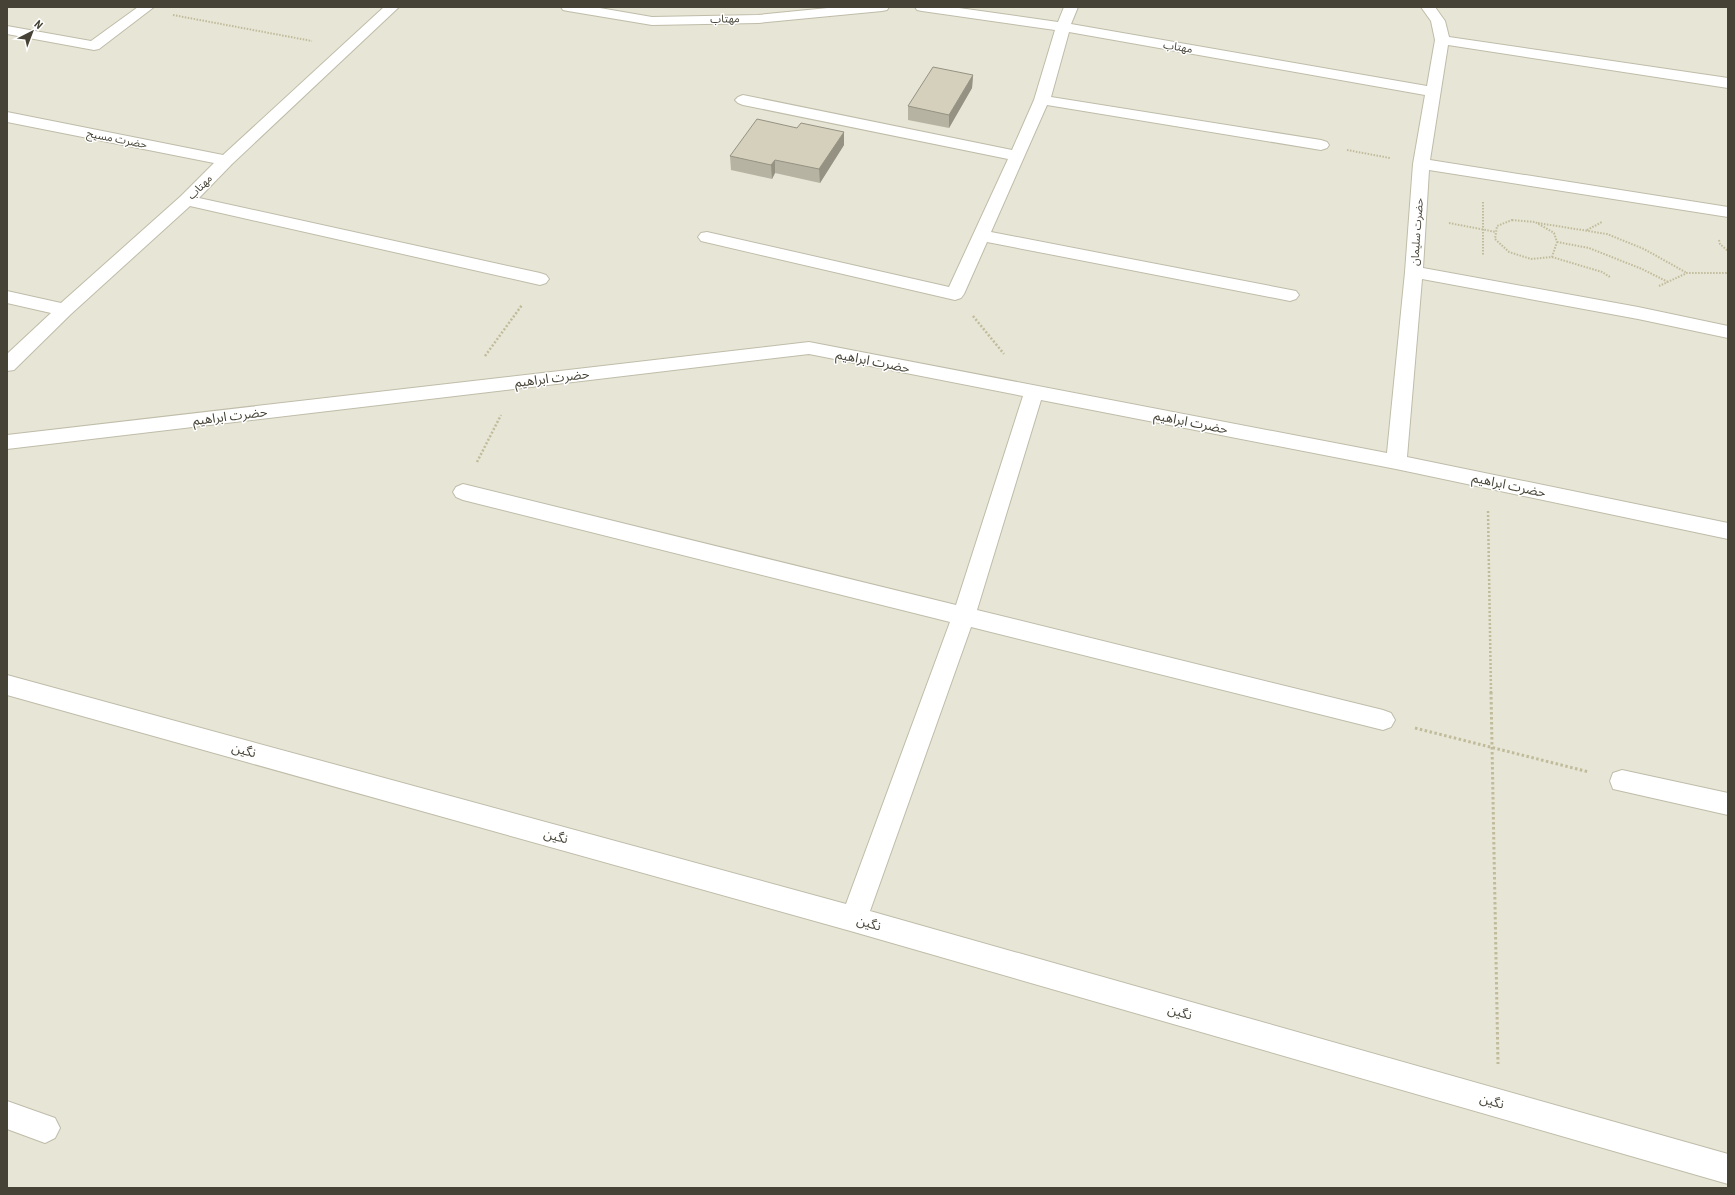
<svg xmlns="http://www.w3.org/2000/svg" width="1735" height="1195" viewBox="0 0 1735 1195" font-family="'Roboto Condensed','Noto Sans Arabic',sans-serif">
<rect width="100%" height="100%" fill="#f3f2e7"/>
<path fill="#e7e5d5" d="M 7,7 L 1728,7 L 1728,1188 L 7,1188 Z"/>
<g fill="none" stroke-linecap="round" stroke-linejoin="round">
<g stroke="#bfbca9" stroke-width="2">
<path id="street" d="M 138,7 L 154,7 L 99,49 L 94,50 L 7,34 L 7,26 L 91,41 Z
M 384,7 L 399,7 L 232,164 L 199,198 L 540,273 L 546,275 L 549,279 L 546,283 L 540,285 L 190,206 L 71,314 L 14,370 L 7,371 L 7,354 L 51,313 L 7,303 L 7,291 L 61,303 L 181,196 L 214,163 L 7,122 L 7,112 L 223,155 Z
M 561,7 L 594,7 L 652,17 L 758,15 L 838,7 L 889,7 L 887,10 L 882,11 L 758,23 L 652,25 L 568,11 L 563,10 Z
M 915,7 L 952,7 L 1058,22 L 1064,7 L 1078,7 L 1071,24 L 1427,86 L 1435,40 L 1431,21 L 1421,7 L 1435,7 L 1445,21 L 1449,37 L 1728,78 L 1728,88 L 1448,45 L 1430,160 L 1728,207 L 1728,217 L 1429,170 L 1423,268 L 1638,307 L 1728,326 L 1728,338 L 1638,319 L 1422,279 L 1407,457 L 1728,523 L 1728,539 L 1396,469 L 1041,400 L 977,610 L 1383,710 L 1391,713 L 1395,720 L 1391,727 L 1383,730 L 971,627 L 870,911 L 1728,1154 L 1728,1184 L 854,932 L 7,695 L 7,675 L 846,904 L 950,622 L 463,500 L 456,497 L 453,492 L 456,487 L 463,484 L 956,605 L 1023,396 L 809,354 L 7,449 L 7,435 L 809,342 L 1387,453 L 1405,272 L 1413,164 L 1425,95 L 1069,32 L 1051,97 L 1321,140 L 1327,142 L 1329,145 L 1327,148 L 1321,150 L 1047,105 L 991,232 L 1296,291 L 1299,295 L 1296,299 L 1290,301 L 987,242 L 964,294 L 961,298 L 955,300 L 701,241 L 698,237 L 701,233 L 707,232 L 949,287 L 1008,159 L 743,105 L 738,103 L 735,100 L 738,97 L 743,95 L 1012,150 L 1034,100 L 1055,30 L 922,11 L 917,10 Z
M 1622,770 L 1728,793 L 1728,815 L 1613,789 L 1610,781 L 1613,773 Z
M 7,1101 L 55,1118 L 60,1128 L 55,1138 L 45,1143 L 7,1129 Z"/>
</g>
<path stroke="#c0bb9a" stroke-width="2" stroke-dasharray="1.5 1.5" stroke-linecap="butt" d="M 173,15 L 312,41
M 1347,150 L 1390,158
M 1483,202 L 1483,255
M 1512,220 L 1535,222 L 1554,233 L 1557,242 L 1552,257 L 1531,259 L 1509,252 L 1495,239 L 1497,226 Z
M 1449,223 L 1496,232
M 1538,223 L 1607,234 L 1644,249 L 1687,273
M 1587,230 L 1602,222
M 1719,240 L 1720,244 L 1728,251
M 1557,242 L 1589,248 L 1642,269 L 1668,282
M 1552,257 L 1602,272 L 1610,277
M 1659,286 L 1687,273 L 1728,273"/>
<path stroke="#c0bb9a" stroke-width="2.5" stroke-dasharray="2 2" stroke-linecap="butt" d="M 973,316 L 1004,354
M 485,356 L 522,305
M 477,462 L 501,415
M 1488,511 L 1491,693"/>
<path stroke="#c0bb9a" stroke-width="3" stroke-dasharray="2.5 2.5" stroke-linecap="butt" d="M 1491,692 L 1498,1064
M 1415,728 L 1589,772"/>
<use href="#street" fill="#fff" fill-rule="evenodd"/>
</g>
<path fill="#b7b3a2" d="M 973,75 L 972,88 L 949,128 L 908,120 L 908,106 Z
M 797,128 L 844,145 L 820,183 L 775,173 L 772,179 L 731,170 L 730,156 Z"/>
<path fill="#959284" d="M 973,75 L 972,88 L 949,128 L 949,115 Z
M 844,132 L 844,145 L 820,183 L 819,169 Z
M 775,160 L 775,173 L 772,179 L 771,165 Z"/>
<path fill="#d5d0bc" stroke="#959284" d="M 933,67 L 973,75 L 949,115 L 908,106 Z
M 757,119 L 797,128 L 801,123 L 844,132 L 819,169 L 775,160 L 771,165 L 730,156 Z"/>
<g text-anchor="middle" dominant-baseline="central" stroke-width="3" stroke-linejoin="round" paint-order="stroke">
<g font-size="11" fill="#464336" stroke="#fff">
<text transform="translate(725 19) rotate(-1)">مهتاب</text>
<text transform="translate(1178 47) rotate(10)">مهتاب</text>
<text transform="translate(117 139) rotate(11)">حضرت مسیح</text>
<text transform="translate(200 187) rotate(-45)">مهتاب</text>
<text transform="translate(1417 232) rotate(-86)">حضرت سلیمان</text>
</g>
<g font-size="13" fill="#464336" stroke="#fff">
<text transform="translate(873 361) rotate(11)">حضرت ابراهیم</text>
<text transform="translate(552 378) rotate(-7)">حضرت ابراهیم</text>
<text transform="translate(230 416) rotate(-7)">حضرت ابراهیم</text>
<text transform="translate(1191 422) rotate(11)">حضرت ابراهیم</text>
<text transform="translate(1509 485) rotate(12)">حضرت ابراهیم</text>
<text transform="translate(244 750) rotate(15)">نگین</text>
<text transform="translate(556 836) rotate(15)">نگین</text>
<text transform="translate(869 923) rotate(16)">نگین</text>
<text transform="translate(1180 1012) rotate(16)">نگین</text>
<text transform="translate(1492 1101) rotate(16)">نگین</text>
</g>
</g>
<rect width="1735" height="1195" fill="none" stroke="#464336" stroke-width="16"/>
<g transform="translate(32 32) rotate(42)" stroke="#ffffff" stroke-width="3" paint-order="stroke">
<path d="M0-3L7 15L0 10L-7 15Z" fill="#464336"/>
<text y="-6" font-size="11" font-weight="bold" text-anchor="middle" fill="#464336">N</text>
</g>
</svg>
